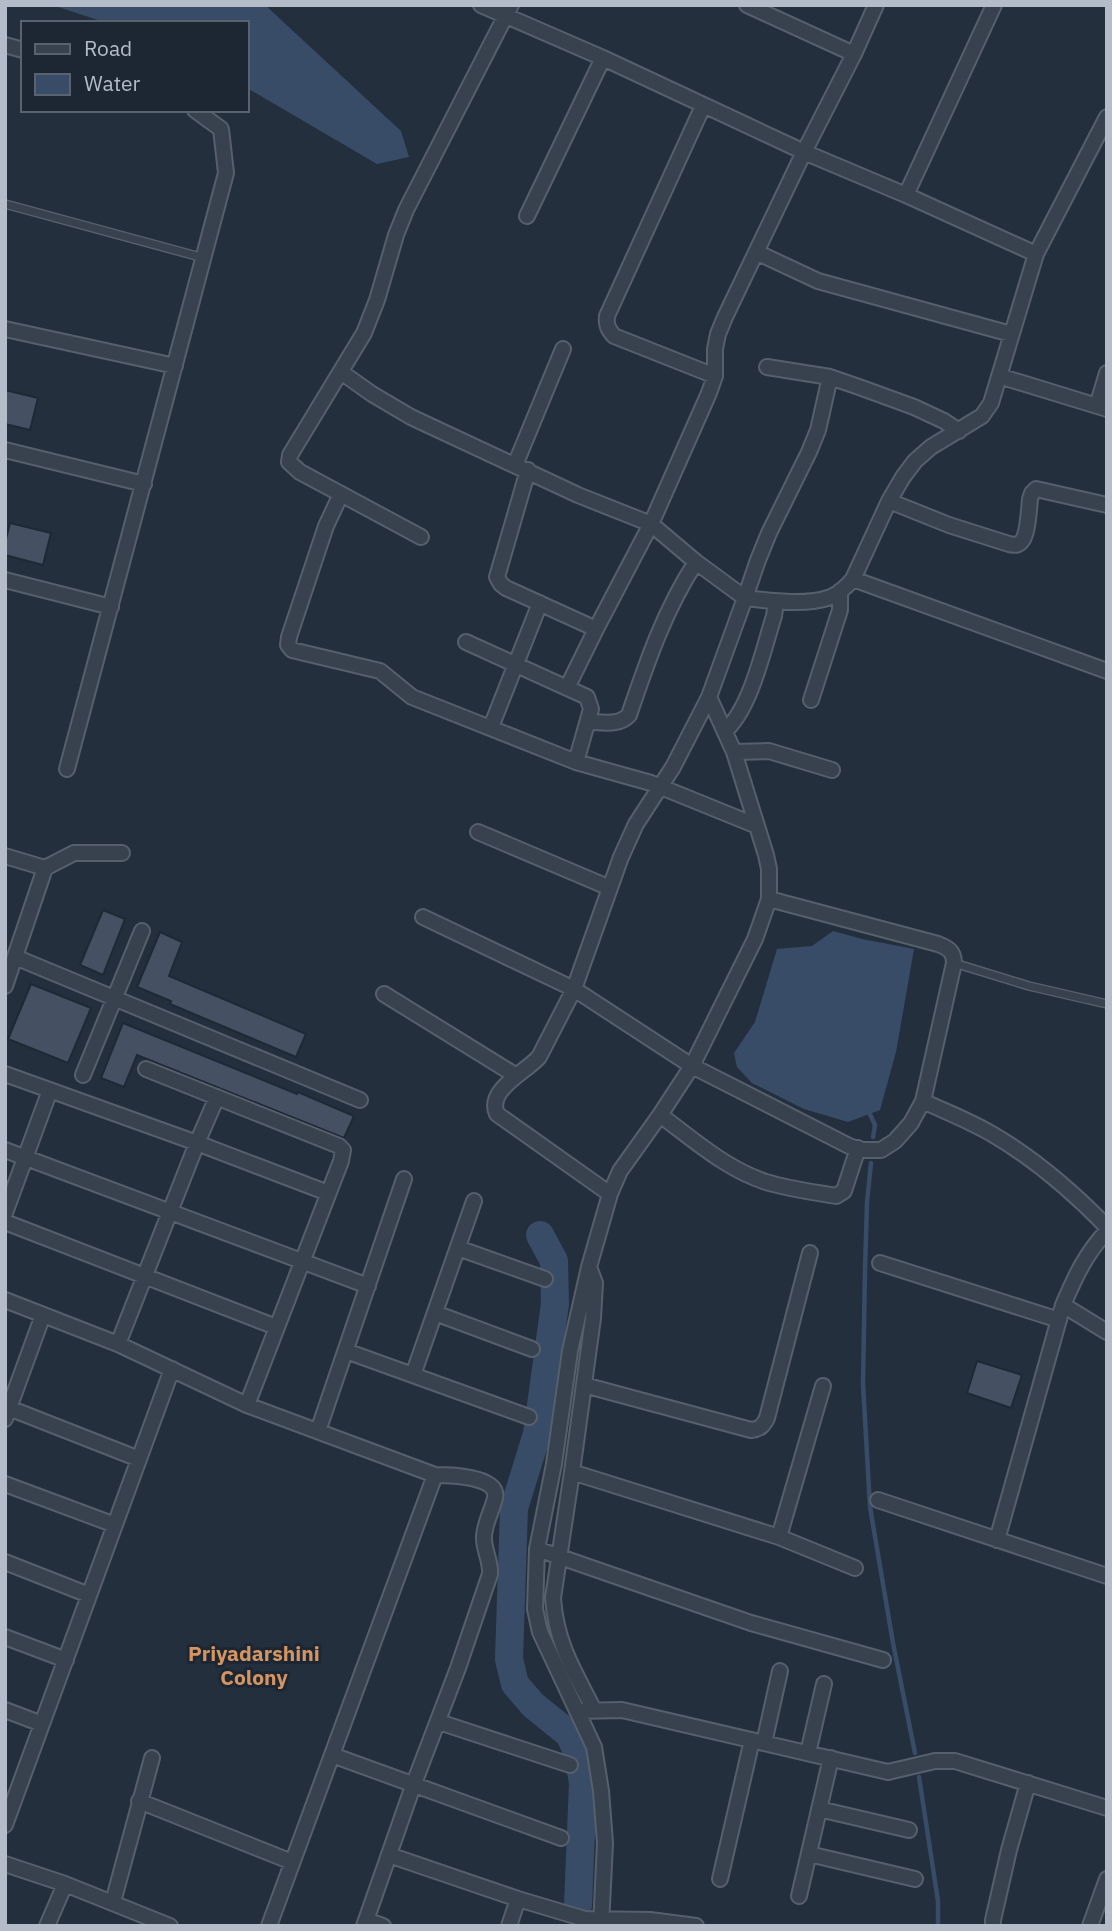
<svg xmlns="http://www.w3.org/2000/svg" width="1112" height="1931" viewBox="0 0 1112 1931" font-family="'IBM Plex Sans',sans-serif">
<rect width="100%" height="100%" fill="#242f3e"/>
<path fill="#394c67" d="M 52,5 L 265,5 L 401,131 L 409,157 L 377,164 L 247,88 L 247,23 L 107,23 Z
M 833,931 L 862,939 L 914,949 L 896,1052 L 880,1110 L 848,1122 L 804,1109 L 752,1083 L 737,1067 L 734,1053 L 755,1022 L 777,949 L 812,946 Z"/>
<g fill="none" stroke-linecap="round" stroke-linejoin="round">
<path stroke="#394c67" stroke-width="4.5" d="M 868,1110 L 875,1125 L 873,1137
M 871,1163 L 867,1202 L 865,1270 L 863,1384 L 870,1507 L 893,1643 L 915,1753
M 919,1777 L 938,1901 L 938,1926"/>
<path stroke="#394c67" stroke-width="28" d="M 540,1235 L 554,1261 L 555,1304 L 537,1434 L 514,1508 L 509,1659 L 515,1684 L 533,1705 L 569,1734 L 578,1753 L 583,1783 L 578,1905"/>
</g>
<path fill="#455162" stroke="#1f2835" stroke-width="2" d="M 5,390 L 38,398 L 30,430 L 5,424 Z
M 10,523 L 51,533 L 43,565 L 5,555 L 5,543 Z
M 103,910 L 125,919 L 103,975 L 80,965 Z
M 160,932 L 182,942 L 169,976 L 306,1034 L 296,1057 L 170,1004 L 171,1001 L 137,987 Z
M 31,984 L 91,1008 L 68,1063 L 8,1039 Z
M 123,1023 L 297,1094 L 298,1092 L 354,1116 L 344,1138 L 137,1055 L 124,1087 L 101,1078 Z
M 977,1361 L 1022,1375 L 1011,1408 L 967,1393 Z"/>
<g fill="none" stroke-linecap="round" stroke-linejoin="round">
<g stroke="#565f6c" stroke-width="10">
<path id="service" d="M 5,204 L 204,258
M 954,963 L 1029,986 L 1107,1004"/>
</g>
<g stroke="#565f6c" stroke-width="18">
<path id="minor" d="M 481,5 L 603,58 L 804,152 L 906,195 L 1036,254 L 991,403 L 982,416 L 931,447 L 915,461 L 903,477 L 889,501 L 853,579 C 847,586 840,593 831,597 C 805,606 772,601 745,598 L 709,697 L 734,752 L 766,855 L 769,869 L 769,899 L 755,939 L 692,1066 L 660,1115 L 620,1171 L 610,1194 L 589,1267 L 570,1351 L 554,1464 L 537,1549 L 535,1609 L 540,1632 L 594,1747 L 601,1791 L 605,1843 L 601,1926
M 747,5 L 854,54
M 5,45 L 23,50
M 703,106 L 607,316 C 606,325 608,329 614,336 L 715,376
M 906,195 L 994,5
M 527,216 L 603,58
M 756,252 L 818,281 L 1011,334
M 1036,254 L 1107,117
M 5,329 L 175,366
M 767,367 L 830,377 L 859,387 L 914,407 L 944,421 L 959,431
M 341,372 L 372,394 L 411,417 L 578,495 L 651,524 L 696,562 L 745,598 L 758,560 L 769,533 L 809,452 L 818,430 L 830,377
M 999,376 L 1107,409
M 1097,406 L 1107,373
M 5,450 L 144,484
M 515,465 L 563,349
M 528,470 L 497,577 L 501,584 L 506,588 L 596,629
M 341,494 L 326,526 L 289,637 L 288,645 L 292,650 L 380,671 L 412,697 L 576,762 L 651,783 L 757,826
M 889,501 L 949,525 L 1009,544 C 1015,545 1017,546 1021,542 C 1028,536 1029,508 1030,499 L 1032,493 L 1036,489 L 1107,505
M 421,537 L 300,472 L 289,462 L 290,455 L 364,333 L 377,300 L 396,235 L 406,210 L 511,5
M 853,579 L 1107,671
M 5,580 L 111,607
M 466,642 L 587,697 L 591,709 L 576,762
M 567,688 L 596,629 L 651,524 L 709,393 L 715,376 L 715,349 L 718,334 L 725,317 L 804,152 L 854,54 L 876,5
M 811,700 L 840,610 L 840,591
M 589,722 C 603,722 619,726 629,715 C 647,662 665,609 696,562
M 491,727 L 540,603
M 725,731 C 751,708 763,650 774,616 L 776,602
M 734,752 L 769,751 L 832,770
M 67,769 L 226,173 L 221,129 L 195,110
M 478,832 L 610,888
M 5,856 L 45,868 L 5,986
M 45,868 L 74,853 L 122,853
M 423,917 L 574,989 L 692,1066 L 849,1146 L 861,1150 L 881,1150 L 895,1141 L 911,1123 L 923,1101 L 954,963 C 954,951 948,948 938,944 L 769,899
M 15,957 L 360,1100
M 384,994 L 515,1075
M 146,1069 L 339,1146 L 343,1150 L 341,1161 L 247,1405
M 5,1074 L 197,1143 L 118,1344
M 83,1075 L 142,931
M 217,1097 L 197,1143 L 328,1193
M 923,1101 C 946,1112 970,1121 992,1134 C 1035,1159 1072,1191 1107,1227
M 660,1115 C 694,1140 726,1169 766,1182 C 789,1189 813,1192 836,1196 L 844,1191 L 858,1148
M 5,1150 L 368,1286
M 610,1194 L 497,1114 C 486,1090 526,1072 539,1057 L 574,989 L 621,857 L 636,824 L 673,767 L 709,697
M 5,1213 L 50,1090
M 5,1222 L 276,1327
M 458,1248 L 545,1279
M 880,1263 L 1059,1320
M 589,1267 L 595,1283 L 593,1318 L 572,1472 L 553,1598 C 556,1643 574,1671 594,1710
M 5,1300 L 118,1344 L 247,1405 L 435,1475 L 269,1926
M 1063,1305 L 1107,1332
M 435,1313 L 532,1349
M 346,1351 L 529,1417
M 413,1375 L 474,1201
M 584,1385 L 751,1430 C 760,1429 763,1426 767,1418 L 810,1253
M 9,1408 L 139,1459
M 5,1419 L 43,1315
M 318,1431 L 404,1179
M 572,1472 L 779,1537 L 855,1568
M 5,1484 L 115,1525
M 878,1500 L 1107,1576
M 779,1537 L 823,1386
M 997,1540 L 1063,1305 C 1075,1277 1086,1253 1107,1231
M 537,1549 L 751,1623 L 883,1660
M 5,1562 L 89,1595
M 5,1637 L 66,1660
M 5,1710 L 42,1724
M 577,1711 L 622,1710 L 888,1772 L 935,1761 L 955,1761 L 1107,1808
M 439,1722 L 570,1765
M 764,1743 L 780,1671
M 808,1753 L 824,1684
M 332,1755 L 561,1838
M 139,1801 L 292,1862
M 819,1809 L 909,1830
M 5,1825 L 172,1369
M 809,1854 L 915,1879
M 389,1855 L 518,1899 L 585,1919 L 650,1920 L 696,1926
M 5,1864 L 65,1884 L 170,1926
M 720,1879 L 752,1740
M 799,1896 L 831,1758
M 113,1902 L 152,1758
M 366,1920 L 383,1926
M 47,1926 L 65,1884
M 364,1926 L 413,1786 L 458,1668 L 490,1574 C 491,1560 483,1549 484,1536 C 485,1522 492,1511 495,1498 C 500,1476 449,1475 435,1475
M 509,1926 L 518,1899
M 993,1926 L 993,1920 L 1009,1850 L 1028,1783
M 1090,1926 L 1107,1879"/>
</g>
<use href="#service" stroke="#38414e" stroke-width="7"/>
<use href="#minor" stroke="#38414e" stroke-width="14"/>
</g>
<g text-anchor="middle" dominant-baseline="central" stroke-width="6" stroke-linejoin="round" paint-order="stroke">
<g font-size="21" font-weight="bold" fill="#d59563" stroke="#1d2633">
<text x="254" y="1653">Priyadarshini<tspan x="254" dy="24">Colony</tspan></text>
</g>
</g>
<rect width="1112" height="1931" fill="none" stroke="#b4bcc9" stroke-width="14"/>
<rect x="21" y="21" width="228" height="91" fill="#1d2633" stroke="#59626f" stroke-width="2"/>
<rect x="35" y="44" width="35" height="10" fill="#38414e" stroke="#59626f" stroke-width="2"/>
<text x="84" y="56" font-size="21" fill="#b4bcc9">Road</text>
<rect x="35" y="74" width="35" height="21" fill="#394c67" stroke="#59626f" stroke-width="2"/>
<text x="84" y="91" font-size="21" fill="#b4bcc9">Water</text>
</svg>
